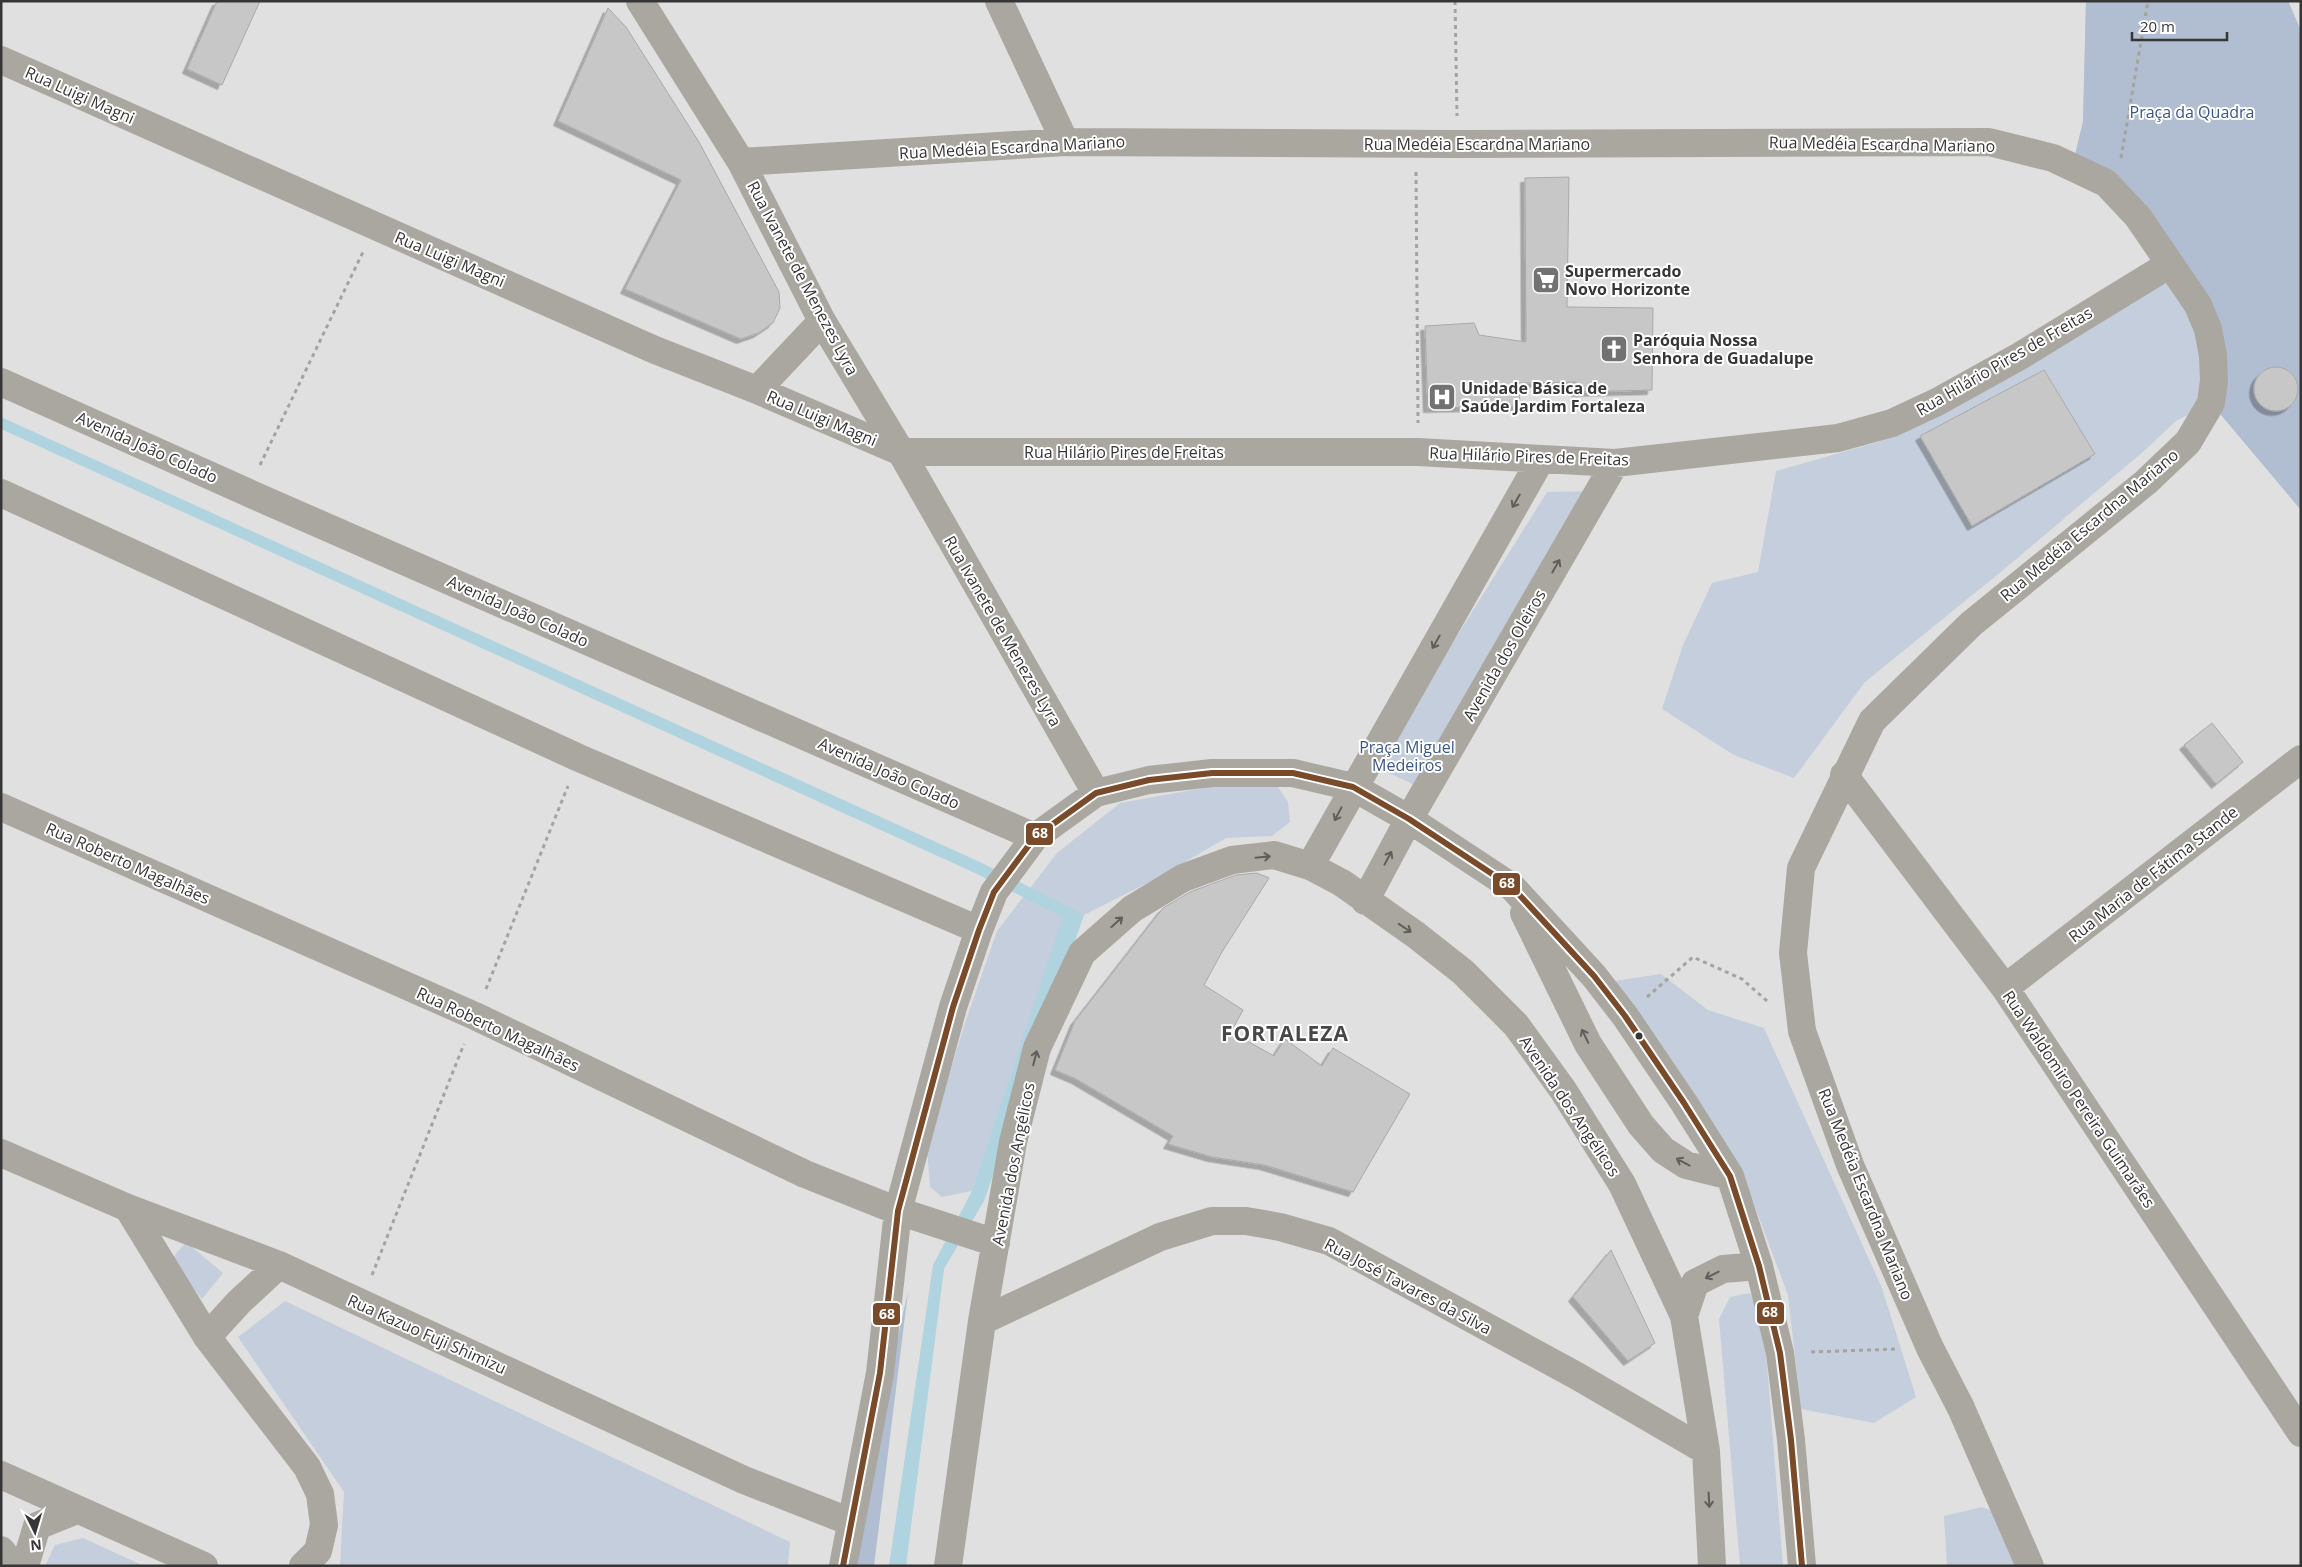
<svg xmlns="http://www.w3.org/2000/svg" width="2302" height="1567" viewBox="0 0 2302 1567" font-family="'Open Sans',sans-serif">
<defs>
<filter id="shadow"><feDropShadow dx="-4.5" dy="4.5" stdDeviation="0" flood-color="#0004"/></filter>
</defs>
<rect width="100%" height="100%" fill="#e0e0e0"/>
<path fill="#c5cedc" d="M 2086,1 L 2288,1 L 2301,31 L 2301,510 L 2211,403 L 2176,421 L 2144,451 L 2002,571 L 1865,682 L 1794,778 L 1734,755 L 1662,709 L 1683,645 L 1712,583 L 1758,572 L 1776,471 L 1878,442 L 1955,406 L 2129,305 L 2170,264 L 2072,167 L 2083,122 Z
M 1593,491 L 1415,785 L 1375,767 L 1547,492 Z
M 1275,783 L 1288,802 L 1290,822 L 1272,836 L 1226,838 L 1161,876 L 1084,915 L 1031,1031 L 972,1191 L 942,1197 L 930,1187 L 927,1148 L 964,1026 L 997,931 L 1057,853 L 1120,803 L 1215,786 Z
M 1661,974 L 1708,1010 L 1764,1028 L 1882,1288 L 1916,1397 L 1874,1423 L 1801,1409 L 1788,1295 L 1752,1199 L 1683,1078 L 1615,981 Z
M 186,1242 L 223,1273 L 202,1299 L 171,1260 Z
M 1749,1293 L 1760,1302 L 1764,1326 L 1783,1566 L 1740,1566 L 1719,1319 L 1730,1297 Z
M 285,1301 L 790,1542 L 788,1566 L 340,1566 L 344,1492 L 238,1337 Z
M 1982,1507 L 2009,1517 L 2030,1566 L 1947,1566 L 1944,1516 Z
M 83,1538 L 144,1566 L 45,1566 L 55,1545 Z"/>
<path fill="#b1bdd1" d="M 2086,1 L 2288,1 L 2301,31 L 2301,510 L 2211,403 L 2213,356 L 2138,217 L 2072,167 L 2083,122 Z
M 908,1292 L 874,1566 L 846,1566 Z"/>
<path fill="#afd3df" d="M 1,417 L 982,863 L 1084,915 L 984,1201 L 944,1269 L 906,1566 L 889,1566 L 933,1265 L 972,1191 L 1063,917 L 975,873 L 1,429 Z"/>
<path fill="#c7c7c7" stroke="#a9a9a9" filter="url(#shadow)" d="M 217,1 L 260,1 L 222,85 L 187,69 Z
M 608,8 L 626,27 L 699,142 L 779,292 L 780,308 L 773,323 L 758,333 L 741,339 L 625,289 L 681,180 L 558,121 Z
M 1569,177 L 1567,307 L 1653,308 L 1652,390 L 1576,392 L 1576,382 L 1519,383 L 1520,406 L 1428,408 L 1425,326 L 1474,323 L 1479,335 L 1526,342 L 1525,178 Z
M2254 389a22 22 0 1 1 44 0a22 22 0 1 1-44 0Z
M 2044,370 L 2095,454 L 1972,526 L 1920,436 Z
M 2212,723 L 2243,762 L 2216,784 L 2184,745 Z
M 1257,873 L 1269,878 L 1222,952 L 1204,985 L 1243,1010 L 1231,1032 L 1274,1056 L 1285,1039 L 1322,1066 L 1333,1048 L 1410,1094 L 1353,1192 L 1264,1165 L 1212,1157 L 1168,1144 L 1173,1136 L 1076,1079 L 1055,1070 L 1075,1021 L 1163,908 L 1190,892 L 1236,875 Z
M 1611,1250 L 1655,1343 L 1628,1361 L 1573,1297 Z"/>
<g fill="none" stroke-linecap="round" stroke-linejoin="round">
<path stroke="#a4a39d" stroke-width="3" stroke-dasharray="4 4" stroke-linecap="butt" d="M 1455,1 L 1457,116
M 2121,158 L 2148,1
M 1416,172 L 1418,423
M 260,465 L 363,252
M 486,989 L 568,786
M 1647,997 L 1693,957 L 1742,979 L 1767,1001
M 372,1275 L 464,1044
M 1811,1352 L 1897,1349"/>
<path stroke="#a9a79f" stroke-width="28" d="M 640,1 L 741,162 L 822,321 L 901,452 L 1096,793
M 999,1 L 1065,142
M 1,60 L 655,350 L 757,390 L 901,452 L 1418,452 L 1615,463 L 1838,438 L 1892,423 L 1937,402 L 2020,356 L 2170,264
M 741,162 L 1065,142 L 1457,144 L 1989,142 L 2053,158 L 2106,183 L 2138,217 L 2198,305 L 2208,329 L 2213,356 L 2214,380 L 2211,403 L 2188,442 L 2146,482 L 1971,624 L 1872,721 L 1801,868 L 1793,953 L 1802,1031 L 1850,1165 L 1930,1348 L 1961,1408 L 2030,1566
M 1,382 L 260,498 L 1035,837
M 757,390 L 822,321
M 1,493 L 579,758 L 979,930
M 1844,775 L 2005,988 L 2301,1433
M 1,807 L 475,1016 L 805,1174 L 898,1211 L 996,1243
M 1310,866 L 1541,459
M 1365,901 L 1409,819 L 1615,463
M 1524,913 L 1588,1044 L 1641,1125 L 1663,1150 L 1686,1165 L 1730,1176
M 2005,988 L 2301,759
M 1,1153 L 128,1208 L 279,1265 L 744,1480 L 851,1522
M 128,1208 L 207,1337
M 279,1265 L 239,1302 L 207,1337 L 307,1467 L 320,1494 L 324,1525 L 318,1551 L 303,1566
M 1684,1316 L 1695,1283 L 1723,1269 L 1759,1266
M 982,1321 L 1160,1237 L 1212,1221 L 1246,1221 L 1280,1227 L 1329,1241 L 1577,1376 L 1706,1451
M 1,1475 L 204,1566
M 1,1550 L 13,1566
M 25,1566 L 37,1526 L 77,1510
M 843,1566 L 880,1373 L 898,1211 L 953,1007 L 979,930 L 994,892 L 1035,837 L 1096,793 L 1149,780 L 1212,773 L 1293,773 L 1353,787 L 1409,819 L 1512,887 L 1594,976 L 1625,1016 L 1684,1103 L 1730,1176 L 1759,1266 L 1780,1353 L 1791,1440 L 1802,1566
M 948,1566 L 982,1321 L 1013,1142 L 1037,1048 L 1082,953 L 1132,909 L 1183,878 L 1232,860 L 1274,855 L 1310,866 L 1342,883 L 1416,935 L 1463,972 L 1516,1025 L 1563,1090 L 1622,1184 L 1684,1316 L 1706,1451 L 1712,1566"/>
<g stroke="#fff" stroke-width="10">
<path id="bus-1" d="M 843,1566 L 880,1373 L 898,1211 L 953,1007 L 979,930 L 994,892 L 1035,837 L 1096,793 L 1149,780 L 1212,773 L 1293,773 L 1353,787 L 1409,819 L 1512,887 L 1594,976 L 1625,1016 L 1684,1103 L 1730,1176 L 1759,1266 L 1780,1353 L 1791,1440 L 1802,1566"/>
</g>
<use href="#bus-1" stroke="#7a4b2a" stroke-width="6"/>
</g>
<defs><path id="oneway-shaft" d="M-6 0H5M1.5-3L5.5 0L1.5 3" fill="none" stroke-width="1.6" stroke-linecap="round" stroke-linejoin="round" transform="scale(1.25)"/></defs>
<g stroke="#5e5e5b">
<use href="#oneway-shaft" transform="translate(1516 501) rotate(120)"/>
<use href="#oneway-shaft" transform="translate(1556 566) rotate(-60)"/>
<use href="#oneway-shaft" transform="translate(1436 642) rotate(120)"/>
<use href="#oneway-shaft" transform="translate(1338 814) rotate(118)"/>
<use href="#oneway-shaft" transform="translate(1263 857) rotate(-6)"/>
<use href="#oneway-shaft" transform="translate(1388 858) rotate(-62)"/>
<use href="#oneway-shaft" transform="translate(1117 922) rotate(-42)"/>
<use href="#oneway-shaft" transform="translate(1405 928) rotate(34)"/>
<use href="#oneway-shaft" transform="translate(1585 1036) rotate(-116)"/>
<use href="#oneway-shaft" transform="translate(1035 1058) rotate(-76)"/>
<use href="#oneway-shaft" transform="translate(1683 1162) rotate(-152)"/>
<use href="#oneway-shaft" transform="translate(1712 1275) rotate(153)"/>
<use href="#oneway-shaft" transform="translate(1709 1500) rotate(87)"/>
</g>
<defs>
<g id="supermarket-square" transform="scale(1.4375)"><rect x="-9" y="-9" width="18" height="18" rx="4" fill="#727272" stroke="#fff"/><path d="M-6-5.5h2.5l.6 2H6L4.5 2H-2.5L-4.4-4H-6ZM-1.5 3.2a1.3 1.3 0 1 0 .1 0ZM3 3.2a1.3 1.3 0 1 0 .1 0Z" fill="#fff"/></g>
<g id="church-square" transform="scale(1.4375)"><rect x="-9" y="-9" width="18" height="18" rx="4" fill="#727272" stroke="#fff"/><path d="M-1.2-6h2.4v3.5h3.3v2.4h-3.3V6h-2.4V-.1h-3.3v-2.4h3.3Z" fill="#fff"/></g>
<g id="hospital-square" transform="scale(1.4375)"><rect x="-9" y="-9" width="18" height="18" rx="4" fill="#727272" stroke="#fff"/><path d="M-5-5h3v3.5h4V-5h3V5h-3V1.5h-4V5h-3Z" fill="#fff"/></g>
</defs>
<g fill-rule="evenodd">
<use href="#supermarket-square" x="1546" y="280"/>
<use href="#church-square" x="1614" y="349"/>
<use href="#hospital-square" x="1442" y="397"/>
</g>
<circle fill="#363637" stroke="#fff" stroke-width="2" cx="1639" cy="1036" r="4.5"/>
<g text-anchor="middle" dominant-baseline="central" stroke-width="4" stroke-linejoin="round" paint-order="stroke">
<g font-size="16" fill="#363637" stroke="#fff">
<text transform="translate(80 95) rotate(24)">Rua Luigi Magni</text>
<text x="1477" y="144">Rua Medéia Escardna Mariano</text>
<text transform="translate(1882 144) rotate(1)">Rua Medéia Escardna Mariano</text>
<text transform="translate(1012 147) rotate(-3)">Rua Medéia Escardna Mariano</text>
<text transform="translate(450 259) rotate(23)">Rua Luigi Magni</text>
<text transform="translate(803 278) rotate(62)">Rua Ivanete de Menezes Lyra</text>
<text transform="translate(2004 361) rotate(-30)">Rua Hilário Pires de Freitas</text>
<text transform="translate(822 418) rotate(23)">Rua Luigi Magni</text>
<text transform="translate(147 447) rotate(24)">Avenida João Colado</text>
<text x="1124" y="452">Rua Hilário Pires de Freitas</text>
<text transform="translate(1529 456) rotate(2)">Rua Hilário Pires de Freitas</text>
<text transform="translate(2089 525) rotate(-40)">Rua Medéia Escardna Mariano</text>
<text transform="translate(518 611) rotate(24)">Avenida João Colado</text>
<text transform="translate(1003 631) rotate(60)">Rua Ivanete de Menezes Lyra</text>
<text transform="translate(1504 655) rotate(-60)">Avenida dos Oleiros</text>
<text transform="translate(889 773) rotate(24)">Avenida João Colado</text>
<text transform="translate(128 863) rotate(24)">Rua Roberto Magalhães</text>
<text transform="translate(2153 874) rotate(-38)">Rua Maria de Fátima Stande</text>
<text transform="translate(498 1029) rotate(25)">Rua Roberto Magalhães</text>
<text transform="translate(2079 1099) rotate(56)">Rua Waldomiro Pereira Guimarães</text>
<text transform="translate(1570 1106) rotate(56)">Avenida dos Angélicos</text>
<text transform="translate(1013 1164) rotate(-79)">Avenida dos Angélicos</text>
<text transform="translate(1866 1194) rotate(68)">Rua Medéia Escardna Mariano</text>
<text transform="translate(1408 1286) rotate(28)">Rua José Tavares da Silva</text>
<text transform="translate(427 1334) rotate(24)">Rua Kazuo Fuji Shimizu</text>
</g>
<g font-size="16" fill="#3a5788" stroke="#fff">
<text x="2192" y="112">Praça da Quadra</text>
<text x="1407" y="747">Praça Miguel<tspan x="1407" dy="18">Medeiros</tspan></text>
</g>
<g font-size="16" font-weight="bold" fill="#363637" stroke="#fff" text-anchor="start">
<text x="1565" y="271">Supermercado<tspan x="1565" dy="18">Novo Horizonte</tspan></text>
<text x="1633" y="340">Paróquia Nossa<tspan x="1633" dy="18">Senhora de Guadalupe</tspan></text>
<text x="1461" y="388">Unidade Básica de<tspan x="1461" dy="18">Saúde Jardim Fortaleza</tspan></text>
</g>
<g font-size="21" font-weight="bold" letter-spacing="1" fill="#474748" stroke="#fff">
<text x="1285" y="1033">FORTALEZA</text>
</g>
</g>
<g stroke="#fff" stroke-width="2">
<rect x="1025" y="822" width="29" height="24" rx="5" fill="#7a4b2a"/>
<rect x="1492" y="872" width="29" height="24" rx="5" fill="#7a4b2a"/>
<rect x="1756" y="1301" width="29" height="24" rx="5" fill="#7a4b2a"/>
<rect x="872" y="1302" width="29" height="24" rx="5" fill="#7a4b2a"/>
</g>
<g font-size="14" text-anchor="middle" font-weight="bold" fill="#fff">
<text x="1040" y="838">68</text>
<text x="1507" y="888">68</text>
<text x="1770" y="1317">68</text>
<text x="887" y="1319">68</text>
</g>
<rect width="2302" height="1567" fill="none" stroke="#363637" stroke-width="5"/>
<g transform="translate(35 1532) rotate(175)" stroke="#ffffff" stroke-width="4" paint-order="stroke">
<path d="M0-4L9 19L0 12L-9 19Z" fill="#363637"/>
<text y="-8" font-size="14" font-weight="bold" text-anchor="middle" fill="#363637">N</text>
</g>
<path d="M2132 32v8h95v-8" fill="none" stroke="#363637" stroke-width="2.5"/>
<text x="2140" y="32" font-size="15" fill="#363637" stroke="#ffffff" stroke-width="4" paint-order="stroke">20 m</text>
</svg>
